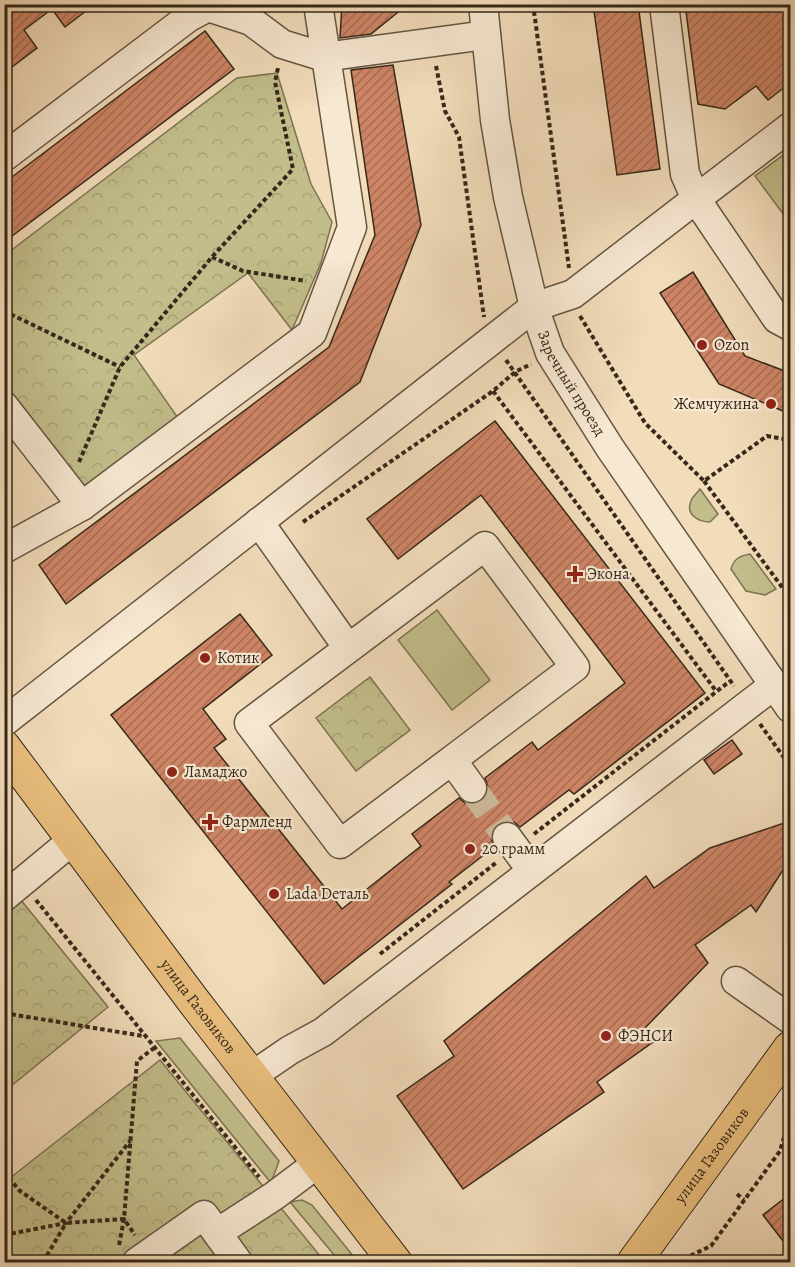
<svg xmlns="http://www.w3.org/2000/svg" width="795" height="1267" viewBox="0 0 795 1267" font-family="Alegreya,serif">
<defs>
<pattern id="forest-crowns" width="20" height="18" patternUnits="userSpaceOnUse" patternTransform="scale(1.5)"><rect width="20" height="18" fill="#c2be8b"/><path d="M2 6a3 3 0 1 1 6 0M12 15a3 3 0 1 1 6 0" fill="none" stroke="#a7a377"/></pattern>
<pattern id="building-hatch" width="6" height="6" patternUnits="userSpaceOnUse" patternTransform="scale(1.5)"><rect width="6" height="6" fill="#ce8566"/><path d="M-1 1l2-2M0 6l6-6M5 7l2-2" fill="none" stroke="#a86d53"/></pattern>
</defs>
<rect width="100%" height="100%" fill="#f2dcba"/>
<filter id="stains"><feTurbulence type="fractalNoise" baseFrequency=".00333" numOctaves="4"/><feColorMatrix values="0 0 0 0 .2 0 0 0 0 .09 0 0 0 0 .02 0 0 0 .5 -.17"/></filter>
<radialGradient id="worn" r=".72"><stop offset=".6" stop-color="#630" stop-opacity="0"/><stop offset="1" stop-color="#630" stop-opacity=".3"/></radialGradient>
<path fill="#c2be8b" stroke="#7c7352" stroke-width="1.5" d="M 790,150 L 790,223 L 755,176 Z
M 700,489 L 718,514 L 710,522 C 699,522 685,515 691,501 C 692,497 698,492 700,489 Z
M 750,554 L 776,589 L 765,595 L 746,591 L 731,569 C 734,559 739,556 750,554 Z
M 437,610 L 490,680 L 452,710 L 398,640 Z
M 180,1038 L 279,1161 L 271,1183 L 156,1041 Z
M 302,1200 L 312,1205 L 358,1262 L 340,1262 L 290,1202 Z"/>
<path fill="url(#forest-crowns)" stroke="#7c7352" stroke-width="1.5" d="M 277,73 L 311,184 L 332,222 L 321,263 L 292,330 L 248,273 L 134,355 L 178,418 L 83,492 L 5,390 L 5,255 L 237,78 Z
M 370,677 L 410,730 L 356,771 L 316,718 Z
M 20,899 L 108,1007 L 5,1091 L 5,911 Z
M 160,1060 L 325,1262 L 5,1262 L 5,1182 Z"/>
<path fill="url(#building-hatch)" stroke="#35281a" stroke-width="1.5" d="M 4,4 L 95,4 L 65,27 L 52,9 L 24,30 L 37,48 L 4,73 Z
M 342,4 L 408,4 L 371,34 L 340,38 Z
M 593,4 L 638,4 L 660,169 L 617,175 Z
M 685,4 L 790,4 L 790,83 L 768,100 L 756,86 L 725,109 L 698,104 Z
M 205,31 L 234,69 L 4,242 L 4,183 Z
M 393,65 L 421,225 L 360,382 L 66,604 L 39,565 L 329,347 L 375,235 L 351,70 Z
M 693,272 L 745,356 L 790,373 L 790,414 L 719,384 L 660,293 Z
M 495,421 L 705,693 L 574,794 L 569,790 L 520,827 L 514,822 L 506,821 L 497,824 L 492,830 L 491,838 L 494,847 L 449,882 L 452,884 L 324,984 L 111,715 L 240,614 L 272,655 L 203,709 L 226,739 L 214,748 L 342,909 L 421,846 L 412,834 L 459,798 L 465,803 L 473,804 L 482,801 L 487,795 L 488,787 L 485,778 L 532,742 L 538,750 L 625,683 L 481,495 L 398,559 L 367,519 Z
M 732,740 L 742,754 L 714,774 L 704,760 Z
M 790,821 L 790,859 L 756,912 L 751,905 L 695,945 L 708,963 L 644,1029 L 653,1042 L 597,1082 L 604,1092 L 463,1189 L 397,1096 L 454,1056 L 444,1041 L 646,876 L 654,888 L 710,848 Z
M 790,1194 L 790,1250 L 763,1215 Z"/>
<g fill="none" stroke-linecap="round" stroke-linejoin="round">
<path stroke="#ccb89a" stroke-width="28" stroke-dasharray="28 14" stroke-linecap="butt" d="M 472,788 L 507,837"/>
<g stroke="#645542" stroke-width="31">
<g id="minor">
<path id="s1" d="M 483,4 L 495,120 L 508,197 L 534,307 L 550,353 L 610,448 L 790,708"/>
<path d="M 790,127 L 696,199 L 777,319 L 790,326"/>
<path d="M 4,157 L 189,17 L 208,7 L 251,21 L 282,44 L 324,57 L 486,35"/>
<path d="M 4,406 L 82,506"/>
<path d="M 259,522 L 348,648"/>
<path d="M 4,549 L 82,506 L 312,333 L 352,227 L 318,4"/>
<path d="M 4,722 L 534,307 L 573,294 L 696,199 L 685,174 L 664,4"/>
<path d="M 452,760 L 340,844 L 249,723 L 485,546 L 575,667 L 452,760 L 472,788"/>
<path d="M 507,837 L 532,871"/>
<path d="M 4,897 L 74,839"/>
<path d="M 736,981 L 790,1019"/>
<path d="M 252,1076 L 290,1050 L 323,1032 L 774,685"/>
<path d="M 217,1233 L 274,1196 L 318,1163"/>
<path d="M 137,1262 L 204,1215 L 238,1262"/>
</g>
</g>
<g stroke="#35281a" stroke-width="35">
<g id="major">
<path id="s2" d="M 4,747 L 192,999 L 395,1262"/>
<path id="s3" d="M 634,1262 L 790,1048"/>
</g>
</g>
<path stroke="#35281a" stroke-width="4" stroke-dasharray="4.5 3" stroke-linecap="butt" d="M 533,4 L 569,268
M 436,66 L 445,111 L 459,137 L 484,317
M 212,257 L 243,271 L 306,281
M 4,311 L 120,367
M 580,316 L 645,423 L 704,481 L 767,436 L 790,440
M 506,360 L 734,686
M 493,391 L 716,691
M 79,462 L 120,367 L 212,257 L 293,169 L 275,82 L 278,68
M 704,481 L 790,598
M 303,522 L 493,391 L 515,372 L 531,364
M 760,724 L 790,766
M 534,834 L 730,681
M 36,900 L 259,1177
M 380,954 L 497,862
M 4,1013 L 143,1036
M 4,1172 L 20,1191 L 66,1223 L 124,1219 L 135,1235
M 737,1194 L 744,1200
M 4,1235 L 66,1223 L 130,1141
M 119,1245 L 124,1219 L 137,1061 L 154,1048
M 43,1262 L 66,1223
M 677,1262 L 711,1246 L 780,1151 L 790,1117"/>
<use href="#minor" stroke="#f7e8d2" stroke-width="28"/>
<use href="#major" stroke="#e9be7d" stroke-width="33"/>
</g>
<g fill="#8f2418" stroke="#f7e8d2" stroke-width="2">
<circle cx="702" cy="345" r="6"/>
<circle cx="771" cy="404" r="6"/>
<path d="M572 565h6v6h6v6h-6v6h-6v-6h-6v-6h6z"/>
<circle cx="205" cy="658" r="6"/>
<circle cx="172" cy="772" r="6"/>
<path d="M207 813h6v6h6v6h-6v6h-6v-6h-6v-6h6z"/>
<circle cx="470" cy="849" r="6"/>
<circle cx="274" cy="894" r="6"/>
<circle cx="606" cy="1036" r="6"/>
</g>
<g text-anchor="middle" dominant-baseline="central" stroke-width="4.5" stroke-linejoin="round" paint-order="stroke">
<g font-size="16" fill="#35281a" stroke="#f7e8d2" text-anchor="start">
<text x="714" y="345">Ozon</text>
<text x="759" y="404" text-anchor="end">Жемчужина</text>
<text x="587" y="574">Экона</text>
<text x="217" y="658">Котик</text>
<text x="184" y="772">Ламаджо</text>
<text x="222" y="822">Фармленд</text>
<text x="482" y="849">20 грамм</text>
<text x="286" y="894">Lada Dеталь</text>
<text x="618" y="1036">ФЭНСИ</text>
</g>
<g font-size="16" fill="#35281a" stroke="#f7e8d2">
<text stroke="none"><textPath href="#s1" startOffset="393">Заречный проезд</textPath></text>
<text stroke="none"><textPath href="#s2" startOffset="324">улица Газовиков</textPath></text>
<text stroke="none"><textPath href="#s3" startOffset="132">улица Газовиков</textPath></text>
</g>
</g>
<rect width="795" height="1267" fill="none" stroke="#f2dcba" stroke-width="24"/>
<rect x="6" y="6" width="783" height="1255" fill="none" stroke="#35281a" stroke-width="3"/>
<rect x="12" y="12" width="771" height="1243" fill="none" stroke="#35281a" stroke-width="1.5"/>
<rect width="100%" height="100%" filter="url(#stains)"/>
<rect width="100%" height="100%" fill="url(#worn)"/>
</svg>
